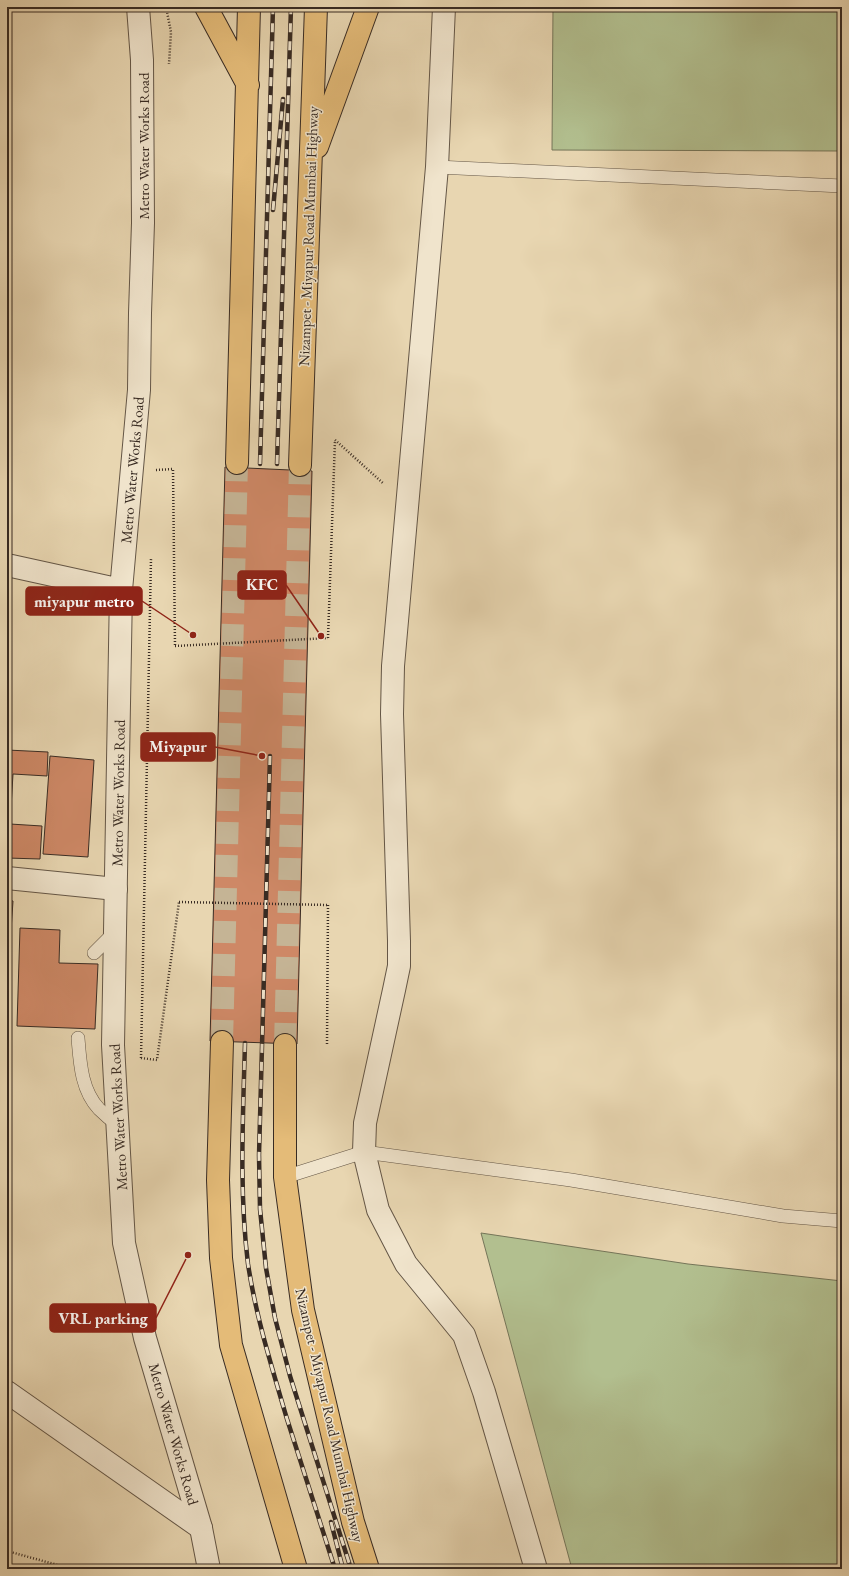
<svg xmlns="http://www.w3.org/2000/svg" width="849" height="1576" viewBox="0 0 849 1576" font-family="'EB Garamond',serif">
<rect width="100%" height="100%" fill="#e8d6b1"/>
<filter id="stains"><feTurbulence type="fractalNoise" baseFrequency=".005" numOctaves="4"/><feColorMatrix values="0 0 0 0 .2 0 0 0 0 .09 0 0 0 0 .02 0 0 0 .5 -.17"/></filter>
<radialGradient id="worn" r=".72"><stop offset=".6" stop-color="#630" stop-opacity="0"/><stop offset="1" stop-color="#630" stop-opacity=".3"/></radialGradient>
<path fill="#b2bf8f" stroke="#757559" d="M 553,7 L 842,7 L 842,151 L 552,150 Z
M 481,1233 L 688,1264 L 842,1281 L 842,1569 L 572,1569 Z"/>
<path fill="#ce8866" stroke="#382b23" d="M 225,467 L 312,471 L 297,1044 L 210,1041 Z
M 7,750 L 48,752 L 47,776 L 13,774 L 10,824 L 42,826 L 40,859 L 7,858 Z
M 50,756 L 94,760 L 88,857 L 43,854 Z
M 7,900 L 13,901 L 10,945 L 7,945 Z
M 20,928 L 60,930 L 59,963 L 98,964 L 95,1029 L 17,1026 Z"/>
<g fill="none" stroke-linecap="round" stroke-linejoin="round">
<path stroke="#c5b495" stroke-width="22" stroke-dasharray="22 11" stroke-linecap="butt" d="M 222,1042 L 237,463
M 285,1045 L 300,465"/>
<g stroke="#645646" stroke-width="14">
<path id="service" d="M 437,167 L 842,186
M 94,953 L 115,932
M 78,1038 C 80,1062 81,1090 99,1109 C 104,1114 111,1120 118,1125
M 285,1177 L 364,1152 L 571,1180 L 783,1216 L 842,1221"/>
</g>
<g stroke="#645646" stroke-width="24">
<path id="minor" d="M 7,878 L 116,889
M 7,1392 L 201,1528"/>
</g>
<g stroke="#645646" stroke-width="24">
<path id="tertiary" d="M 138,7 L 142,60 L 143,223 L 140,313 L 139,390 L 121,590 L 113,1045 L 124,1243 L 145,1338 L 201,1528 L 209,1569
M 444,7 L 437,167 L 393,666 L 392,714 L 399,941 L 399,966 L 394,990 L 365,1123 L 364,1152 L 378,1210 L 406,1264 L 464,1335 L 484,1392 L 536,1569
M 7,565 L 121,590"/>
</g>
<g stroke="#382b23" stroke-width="24">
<path id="trunk" d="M 206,7 L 248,85
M 317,147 L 368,7
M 237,463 L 249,7
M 300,465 L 316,7
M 222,1042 L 218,1180 L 221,1258 L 231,1345 L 296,1569
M 285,1045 L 285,1177 L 303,1310 L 353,1522 L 368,1569"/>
</g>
<path stroke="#382b23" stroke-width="2.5" stroke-dasharray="1 2" stroke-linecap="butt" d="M 166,7 L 171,32 L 169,64
M 335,440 L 384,484
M 156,470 L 173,469 L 175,646
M 328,638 L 335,440
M 327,1044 L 328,905
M 141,1058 L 151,559
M 141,1058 L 157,1060 L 179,902
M 7,1551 L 72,1569"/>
<use href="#service" stroke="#f0e4cc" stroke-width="13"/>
<use href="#minor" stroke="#f0e4cc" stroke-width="22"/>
<use href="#tertiary" stroke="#f0e4cc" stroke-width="22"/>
<use href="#trunk" stroke="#e4bb78" stroke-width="22"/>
<g stroke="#382b23" stroke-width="4.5">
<path id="rail" d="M 273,210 L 283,99
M 260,464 L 273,7
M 277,464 L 291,7
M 270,756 L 259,1155 L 260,1209 L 266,1268 L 275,1318 L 290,1376 L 351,1569
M 245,1043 C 243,1117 239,1191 248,1264 C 256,1317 272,1368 287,1419 C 303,1469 319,1519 335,1569
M 331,1522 L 343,1569"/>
</g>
<use href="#rail" stroke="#f0e4cc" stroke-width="3" stroke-dasharray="9" stroke-linecap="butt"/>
<path stroke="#382b23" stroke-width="2.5" stroke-dasharray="1 2" stroke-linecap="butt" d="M 175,646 L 328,638
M 179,902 L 328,905"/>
</g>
<g text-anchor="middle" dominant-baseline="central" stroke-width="3" stroke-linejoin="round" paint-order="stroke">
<g font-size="15" fill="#382b23" stroke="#f0e4cc">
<text transform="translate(143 146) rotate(-90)">Metro Water Works Road</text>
<text transform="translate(308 236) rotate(-88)">Nizampet - Miyapur Road Mumbai Highway</text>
<text transform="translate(132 470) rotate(-85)">Metro Water Works Road</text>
<text transform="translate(118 793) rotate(-89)">Metro Water Works Road</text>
<text transform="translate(118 1117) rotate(-93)">Metro Water Works Road</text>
<text transform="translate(330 1415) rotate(77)">Nizampet - Miyapur Road Mumbai Highway</text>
<text transform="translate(174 1434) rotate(74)">Metro Water Works Road</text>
</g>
</g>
<path fill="none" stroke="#8f2418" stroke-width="1.5" d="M321 636L286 585M193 635L142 601M262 756L215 747M188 1255L156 1318"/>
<g fill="#8f2418" stroke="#f0e4cc" stroke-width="1.5">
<circle cx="321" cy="636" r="4"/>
<circle cx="193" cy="635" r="4"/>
<circle cx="262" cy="756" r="4"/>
<circle cx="188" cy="1255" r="4"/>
</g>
<g fill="#8f2418" stroke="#8f2418" stroke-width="1.5">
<rect x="238" y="571" width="48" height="28" rx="4"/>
<rect x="26" y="587" width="116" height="28" rx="4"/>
<rect x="141" y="733" width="74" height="28" rx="4"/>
<rect x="50" y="1304" width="106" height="28" rx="4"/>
</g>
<g font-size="16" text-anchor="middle" font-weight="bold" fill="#fff">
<text x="262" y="590">KFC</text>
<text x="84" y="607">miyapur metro</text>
<text x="178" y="752">Miyapur</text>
<text x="103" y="1324">VRL parking</text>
</g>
<rect width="849" height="1576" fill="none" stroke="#e8d6b1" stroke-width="24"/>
<rect x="8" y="8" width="833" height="1560" fill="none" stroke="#382b23" stroke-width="2"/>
<rect x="12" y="12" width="825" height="1552" fill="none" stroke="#382b23"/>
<rect width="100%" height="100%" filter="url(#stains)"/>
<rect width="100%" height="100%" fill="url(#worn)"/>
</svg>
